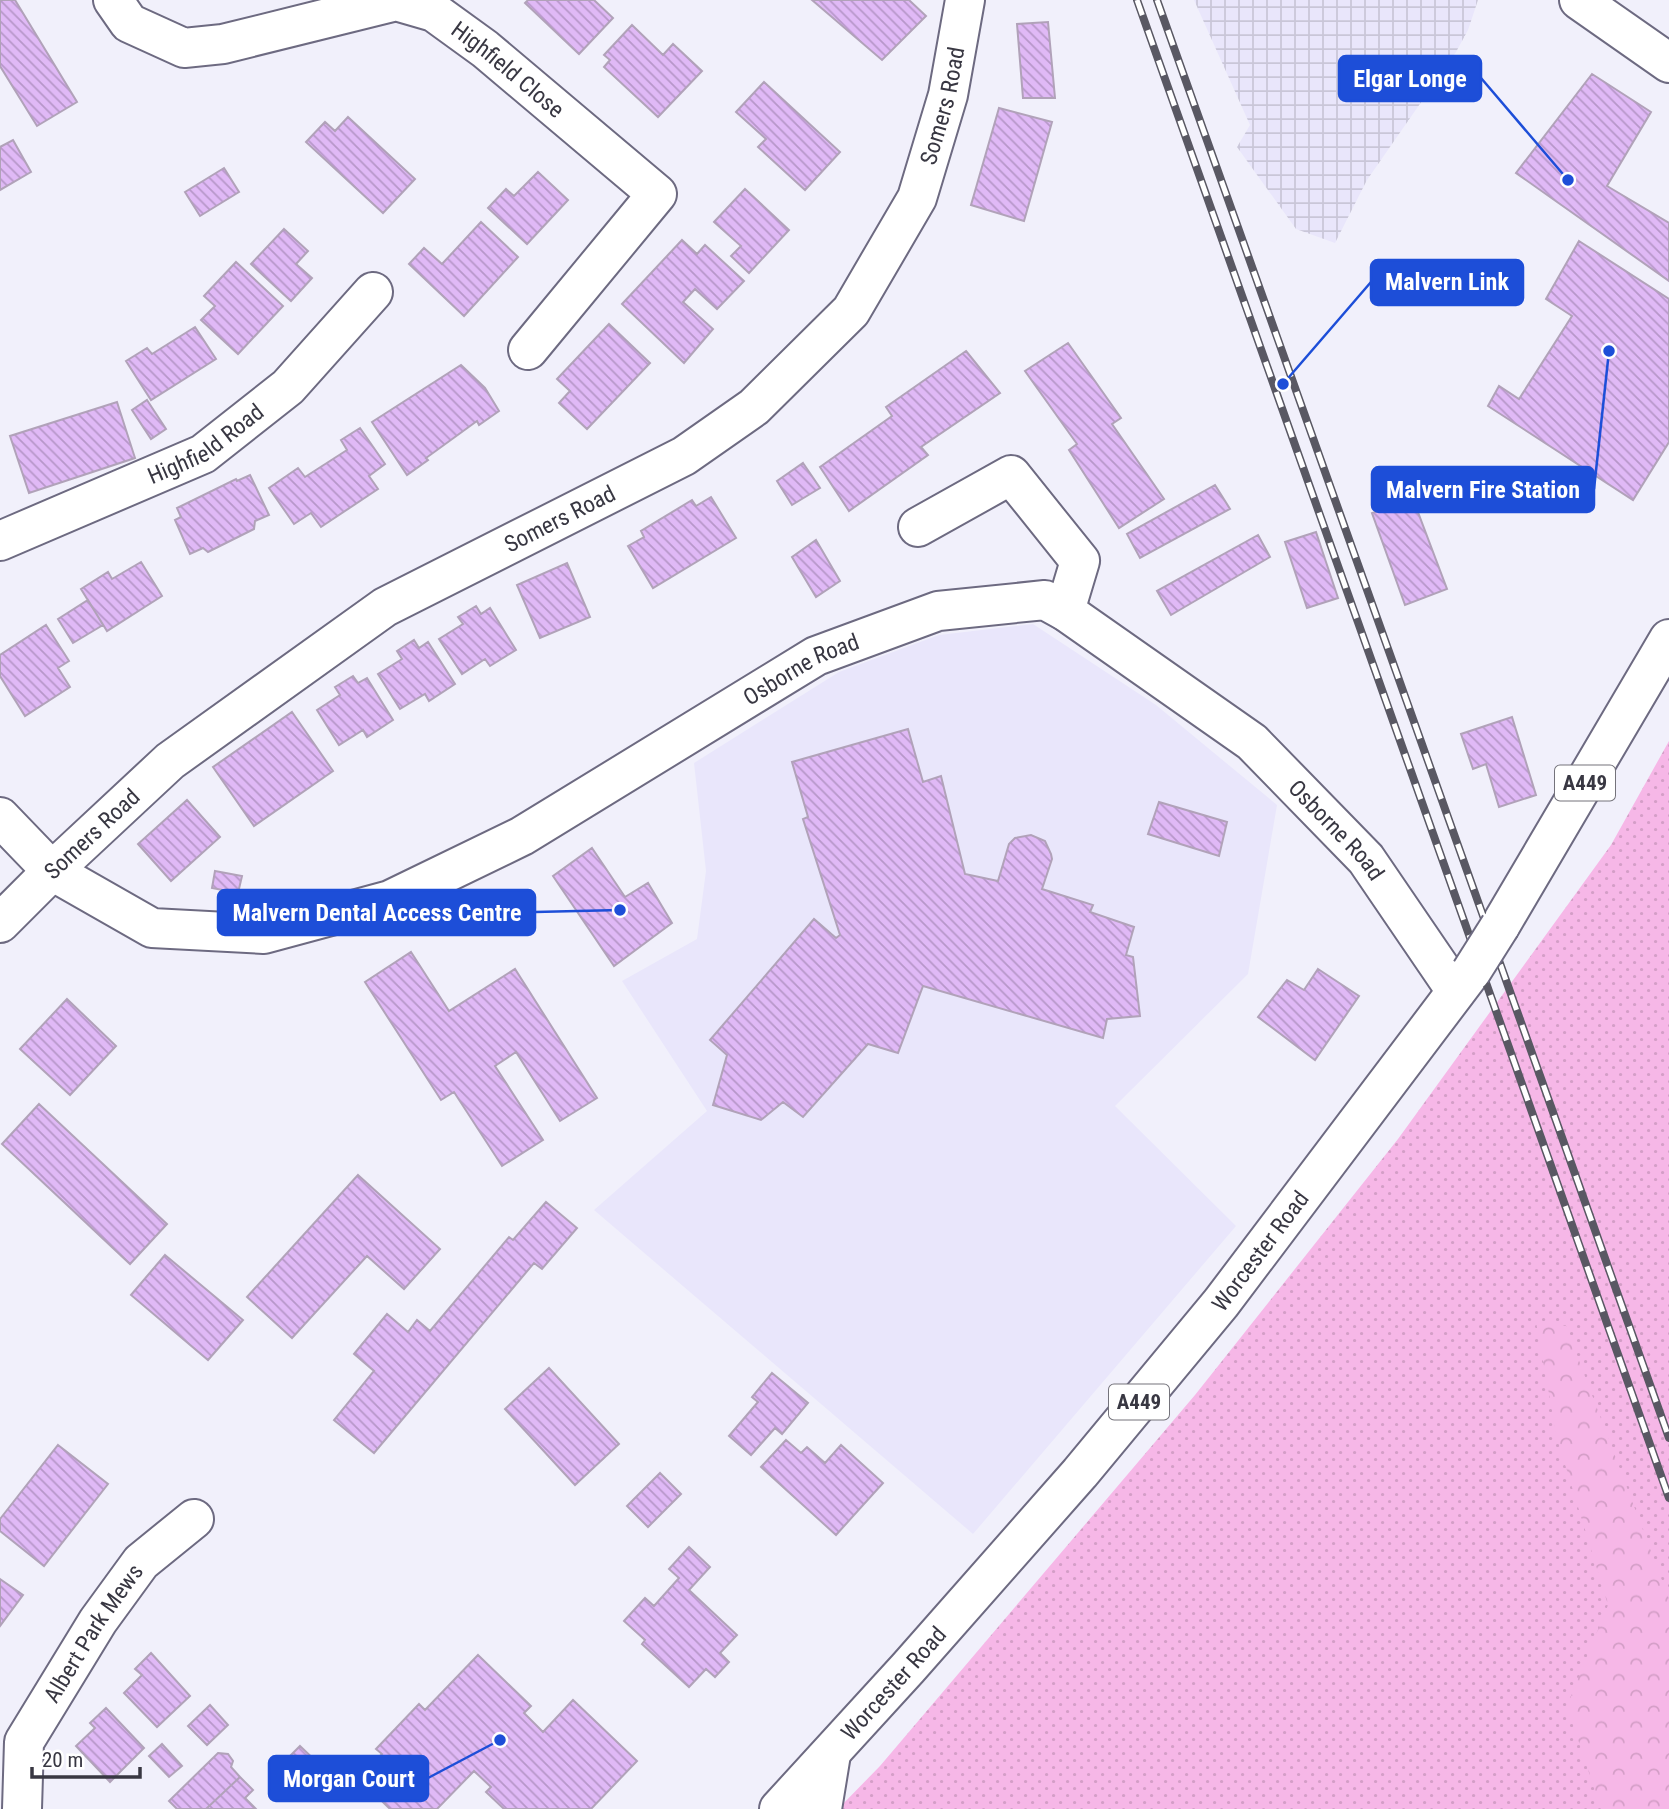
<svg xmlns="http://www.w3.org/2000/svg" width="1669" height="1809" viewBox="0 0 1669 1809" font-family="'Roboto Condensed',sans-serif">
<defs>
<pattern id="industrial-grid" width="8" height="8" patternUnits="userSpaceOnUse" patternTransform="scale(1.75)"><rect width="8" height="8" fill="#e9e6fb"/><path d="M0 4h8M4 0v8" fill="none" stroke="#c9c6d8"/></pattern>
<pattern id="grass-dots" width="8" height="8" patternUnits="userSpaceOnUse" patternTransform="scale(1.75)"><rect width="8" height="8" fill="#f6b7e7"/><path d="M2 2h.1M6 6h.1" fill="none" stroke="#d49ec7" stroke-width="1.8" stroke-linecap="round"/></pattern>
<pattern id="forest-crowns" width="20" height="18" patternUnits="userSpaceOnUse" patternTransform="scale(1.75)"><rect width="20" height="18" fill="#f6b7e7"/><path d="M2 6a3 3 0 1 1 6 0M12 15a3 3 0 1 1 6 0" fill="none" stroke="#d49ec7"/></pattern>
<pattern id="building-back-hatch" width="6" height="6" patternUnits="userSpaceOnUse" patternTransform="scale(1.75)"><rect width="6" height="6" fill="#e0b9f6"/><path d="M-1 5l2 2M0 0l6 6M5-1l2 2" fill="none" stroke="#b797c9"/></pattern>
</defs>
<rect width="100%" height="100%" fill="#f1f0fb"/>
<path fill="#e9e6fb" d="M 1033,624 L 1156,705 L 1277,805 L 1248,974 L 1115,1106 L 1236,1226 L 973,1534 L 594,1210 L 707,1111 L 622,981 L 697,939 L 706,871 L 694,763 L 839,672 L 939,635 Z"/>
<path fill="url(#industrial-grid)" d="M 1194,0 L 1478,0 L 1468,30 L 1456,52 L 1367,180 L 1335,243 L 1296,229 L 1237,147 L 1250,125 Z"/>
<path fill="url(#grass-dots)" d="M 1669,741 L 1669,1809 L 838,1809 L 880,1766 L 1195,1395 L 1398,1139 L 1611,845 Z"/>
<path fill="url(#forest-crowns)" d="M 1536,1322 L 1566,1326 L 1669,1599 L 1669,1809 L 1601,1809 L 1567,1706 L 1608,1605 L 1557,1438 Z"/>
<path fill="url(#building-back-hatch)" stroke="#b1a2b9" stroke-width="2" d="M 0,0 L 15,0 L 77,102 L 37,126 L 0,66 Z
M 528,0 L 594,0 L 613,18 L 579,54 L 525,3 Z
M 812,0 L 909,0 L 926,16 L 882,60 Z
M 1048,22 L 1055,98 L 1023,98 L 1017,24 Z
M 632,25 L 663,55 L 673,44 L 702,71 L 658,117 L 604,67 L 610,60 L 604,55 Z
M 1592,74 L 1651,112 L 1607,186 L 1669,223 L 1669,281 L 1516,173 Z
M 764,82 L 840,152 L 805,190 L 758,147 L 766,139 L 736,112 Z
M 999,108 L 1052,122 L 1024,221 L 971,205 Z
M 348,117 L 415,179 L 383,213 L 306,142 L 325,122 L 335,131 Z
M 13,140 L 31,172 L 0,190 L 0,147 Z
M 224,168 L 239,192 L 200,216 L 185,192 Z
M 538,172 L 568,200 L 527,244 L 488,208 L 506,189 L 514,196 Z
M 745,189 L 789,230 L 749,273 L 731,256 L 741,246 L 714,222 Z
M 481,222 L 518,257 L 464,316 L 409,264 L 424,248 L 442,264 Z
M 284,229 L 308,251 L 296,264 L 312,278 L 291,301 L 251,264 Z
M 682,240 L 697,254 L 705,245 L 744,281 L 717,309 L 695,289 L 683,302 L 713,329 L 684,363 L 622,304 Z
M 1579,241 L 1669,299 L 1669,442 L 1633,500 L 1488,406 L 1499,386 L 1519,399 L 1572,316 L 1546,299 Z
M 236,262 L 283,306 L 238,354 L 201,320 L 215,306 L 204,296 Z
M 609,324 L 650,363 L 587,429 L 559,403 L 570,391 L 557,379 Z
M 195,327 L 216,359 L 151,400 L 126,361 L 147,348 L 152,354 Z
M 1068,343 L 1121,418 L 1112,424 L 1164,499 L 1119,528 L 1069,450 L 1077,444 L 1025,371 Z
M 966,351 L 1000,393 L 921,447 L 928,455 L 849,511 L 820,467 L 892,416 L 886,407 Z
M 461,365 L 485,388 L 499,411 L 479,425 L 477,421 L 426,458 L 428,460 L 407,475 L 372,422 Z
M 147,400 L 166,429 L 151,439 L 132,410 Z
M 117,402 L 135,458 L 29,493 L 10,436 Z
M 360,428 L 385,464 L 369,476 L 378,489 L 321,527 L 311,513 L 294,524 L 269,488 L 298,468 L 305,477 L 347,450 L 341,440 Z
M 803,463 L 820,488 L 792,505 L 777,481 Z
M 250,475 L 269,515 L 255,521 L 254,529 L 208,552 L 203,548 L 190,554 L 175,520 L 181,517 L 177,508 L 236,479 L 237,481 Z
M 1215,485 L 1230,509 L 1140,558 L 1127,534 Z
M 711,497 L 736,538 L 653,588 L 628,546 L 644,537 L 641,531 L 692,500 L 696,506 Z
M 1413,499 L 1447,589 L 1405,605 L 1372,513 Z
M 1316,532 L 1338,598 L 1307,608 L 1285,542 Z
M 1258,535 L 1270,557 L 1171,615 L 1157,591 Z
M 816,540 L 840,581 L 816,597 L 792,557 Z
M 141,562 L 162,596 L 107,631 L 81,589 L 108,572 L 112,579 Z
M 567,563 L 590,617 L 540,638 L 517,585 Z
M 88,600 L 103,625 L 73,643 L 58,619 Z
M 476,606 L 481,614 L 490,608 L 516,650 L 490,666 L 485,659 L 462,674 L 439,639 L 463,624 L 458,617 Z
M 46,625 L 69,661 L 58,668 L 70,687 L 25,716 L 0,676 L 0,655 Z
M 414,640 L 419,648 L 428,642 L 455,684 L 429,701 L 425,694 L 400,709 L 378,674 L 402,659 L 397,651 Z
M 353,676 L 358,683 L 367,678 L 393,720 L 367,737 L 363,730 L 339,745 L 317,710 L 340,695 L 335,687 Z
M 292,712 L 333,771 L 254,826 L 213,767 Z
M 1512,717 L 1536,795 L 1499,807 L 1486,764 L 1473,769 L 1461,734 Z
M 908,729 L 923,782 L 941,776 L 965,874 L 998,881 L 1009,844 L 1015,838 L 1031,835 L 1045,841 L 1051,854 L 1052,859 L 1042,889 L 1093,905 L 1090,912 L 1134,927 L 1126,955 L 1133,957 L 1140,1016 L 1107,1019 L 1103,1038 L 923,986 L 898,1053 L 868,1044 L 803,1117 L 783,1102 L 761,1120 L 713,1105 L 727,1055 L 710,1040 L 814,919 L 836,938 L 840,935 L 803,819 L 808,817 L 792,762 Z
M 187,800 L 220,837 L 171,881 L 138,844 Z
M 1159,802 L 1227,822 L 1219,856 L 1148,834 Z
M 592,848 L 625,897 L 648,883 L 672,923 L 614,966 L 553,876 Z
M 215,871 L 242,876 L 238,893 L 212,888 Z
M 411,952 L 449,1011 L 515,969 L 597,1098 L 560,1121 L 516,1052 L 495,1066 L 543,1140 L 502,1166 L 454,1092 L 441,1100 L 365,982 Z
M 1318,969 L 1359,996 L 1315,1060 L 1258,1017 L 1287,980 L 1304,990 Z
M 67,999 L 116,1046 L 70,1095 L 20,1049 Z
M 39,1104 L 167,1224 L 130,1264 L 2,1144 Z
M 358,1175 L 440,1249 L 404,1289 L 367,1256 L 292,1338 L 247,1297 Z
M 546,1202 L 577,1228 L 542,1269 L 534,1263 L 374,1453 L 334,1420 L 374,1371 L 354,1354 L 387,1314 L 408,1332 L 417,1320 L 430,1331 L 509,1237 L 513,1240 Z
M 165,1255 L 243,1320 L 208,1360 L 131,1295 Z
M 549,1368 L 619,1444 L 575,1485 L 505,1409 Z
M 772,1373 L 808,1403 L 782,1434 L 775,1428 L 751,1455 L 729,1436 L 758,1402 L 752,1397 Z
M 786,1440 L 801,1453 L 807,1447 L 825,1463 L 841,1445 L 883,1483 L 836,1535 L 761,1467 Z
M 58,1445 L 108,1484 L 44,1566 L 0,1531 L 0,1519 Z
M 660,1473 L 681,1494 L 648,1527 L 627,1506 Z
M 689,1547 L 710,1567 L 689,1590 L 737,1635 L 720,1653 L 729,1662 L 715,1677 L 706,1669 L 689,1687 L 642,1644 L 645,1640 L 624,1621 L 645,1598 L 654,1606 L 679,1578 L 669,1569 Z
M 0,1579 L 23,1595 L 0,1626 Z
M 151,1653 L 190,1696 L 157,1727 L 124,1693 L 142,1675 L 135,1669 Z
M 478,1655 L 531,1706 L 524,1713 L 543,1732 L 573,1700 L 637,1761 L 591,1809 L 504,1809 L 486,1792 L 491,1787 L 474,1771 L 437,1809 L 390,1809 L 358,1778 L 382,1754 L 376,1749 L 419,1704 L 425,1710 Z
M 210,1705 L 228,1725 L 207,1745 L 188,1726 Z
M 106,1708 L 144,1748 L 110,1782 L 76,1746 L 95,1728 L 90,1723 Z
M 162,1744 L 182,1766 L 169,1777 L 149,1756 Z
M 300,1746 L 321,1766 L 311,1777 L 289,1757 Z
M 218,1753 L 228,1754 L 233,1761 L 231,1767 L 240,1777 L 206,1809 L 177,1809 L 169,1801 Z
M 240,1777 L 253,1790 L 245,1798 L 256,1809 L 206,1809 Z"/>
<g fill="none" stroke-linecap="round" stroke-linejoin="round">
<g stroke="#6d6a81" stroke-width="42">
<g id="minor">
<path id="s1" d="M 113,0 L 129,23 L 184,48 L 223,44 L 396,1 L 434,12 L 485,49 L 657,194 L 528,350"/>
<path d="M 918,527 L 1011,475 L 1080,561 L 1065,611"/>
<path id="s2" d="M 0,541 L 203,454 L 288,387 L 373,292"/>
<path id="s3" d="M 0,817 L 52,871 L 152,928 L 264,934 L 390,900 L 522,836 L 816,656 L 938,611 L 1045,600 L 1065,611 L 1252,742 L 1366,859 L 1456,991"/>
<path id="s4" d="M 0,923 L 52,871 L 170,761 L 385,607 L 684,456 L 754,407 L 851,311 L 917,198 L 948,95 L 965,0"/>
<path id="s5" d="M 22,1809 L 24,1742 L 98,1621 L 141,1562 L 194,1519"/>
<path d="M 822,1809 L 831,1754"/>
</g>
</g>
<g stroke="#6d6a81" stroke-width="42">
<path id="tertiary" d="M 1579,0 L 1669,63"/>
</g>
<g stroke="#6d6a81" stroke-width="42">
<g id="trunk">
<path d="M 1500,926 L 1669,639"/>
<path id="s6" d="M 779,1809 L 908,1668 L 1080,1473 L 1221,1303 L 1471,972"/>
</g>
</g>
<use href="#minor" stroke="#fff" stroke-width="38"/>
<use href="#tertiary" stroke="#fff" stroke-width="38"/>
<use href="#trunk" stroke="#fff" stroke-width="38"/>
<g stroke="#595863" stroke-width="8">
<path id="rail" d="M 1137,0 L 1669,1498
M 1157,0 L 1669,1438"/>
</g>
<use href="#rail" stroke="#fff" stroke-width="5" stroke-dasharray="16" stroke-linecap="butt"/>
<g stroke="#6d6a81" stroke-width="42" stroke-linecap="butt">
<path id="trunk-bridge" d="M 1471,972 L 1500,926"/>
</g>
<use href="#trunk-bridge" stroke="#fff" stroke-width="38"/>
</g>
<g text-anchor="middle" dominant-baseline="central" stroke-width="5" stroke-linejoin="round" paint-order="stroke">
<g fill="#fff" stroke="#74737b" stroke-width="2">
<rect x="1555" y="765.5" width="60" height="35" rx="5"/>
<rect x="1109" y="1384.5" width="60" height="35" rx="5"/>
</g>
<g font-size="21" font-weight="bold" fill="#383742">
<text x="1585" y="783">A449</text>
<text x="1139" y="1402">A449</text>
</g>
<g font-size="23" fill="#383742" stroke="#fff">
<text stroke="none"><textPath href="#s1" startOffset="439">Highfield Close</textPath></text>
<text stroke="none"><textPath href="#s4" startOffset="1283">Somers Road</textPath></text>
<text stroke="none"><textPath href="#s2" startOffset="228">Highfield Road</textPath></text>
<text stroke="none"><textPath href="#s4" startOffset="695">Somers Road</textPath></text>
<text stroke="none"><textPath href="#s3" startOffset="905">Osborne Road</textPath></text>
<text stroke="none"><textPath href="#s3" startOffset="1535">Osborne Road</textPath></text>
<text stroke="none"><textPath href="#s4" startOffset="128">Somers Road</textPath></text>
<text stroke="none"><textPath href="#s6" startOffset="737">Worcester Road</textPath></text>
<text stroke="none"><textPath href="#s5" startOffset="196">Albert Park Mews</textPath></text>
<text stroke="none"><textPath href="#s6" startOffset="170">Worcester Road</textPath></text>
</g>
</g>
<path fill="none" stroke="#1d4ed8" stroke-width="2.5" d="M1568 180L1481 78M1283 384L1371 282M1609 351L1594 489M620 910L535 912M500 1740L428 1778"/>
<g fill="#1d4ed8" stroke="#fff" stroke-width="2.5">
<circle cx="1568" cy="180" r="7"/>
<circle cx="1283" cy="384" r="7"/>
<circle cx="1609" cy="351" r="7"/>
<circle cx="620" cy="910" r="7"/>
<circle cx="500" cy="1740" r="7"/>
</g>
<g fill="#1d4ed8" stroke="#1d4ed8" stroke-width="2.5">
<rect x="1339" y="56" width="142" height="45" rx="7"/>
<rect x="1371" y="260" width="152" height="45" rx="7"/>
<rect x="1372" y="467" width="222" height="45" rx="7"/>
<rect x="218" y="890" width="317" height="45" rx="7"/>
<rect x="269" y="1756" width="159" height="45" rx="7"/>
</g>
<g font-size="24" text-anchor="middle" font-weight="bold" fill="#fff">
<text x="1410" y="87">Elgar Longe</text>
<text x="1447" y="290">Malvern Link</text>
<text x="1483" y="498">Malvern Fire Station</text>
<text x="377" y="921">Malvern Dental Access Centre</text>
<text x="349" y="1787">Morgan Court</text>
</g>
<path d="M32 1767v10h108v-10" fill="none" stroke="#383742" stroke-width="3.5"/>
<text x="42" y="1767" font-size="21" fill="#383742" stroke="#ffffff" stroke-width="5" paint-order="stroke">20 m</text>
</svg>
